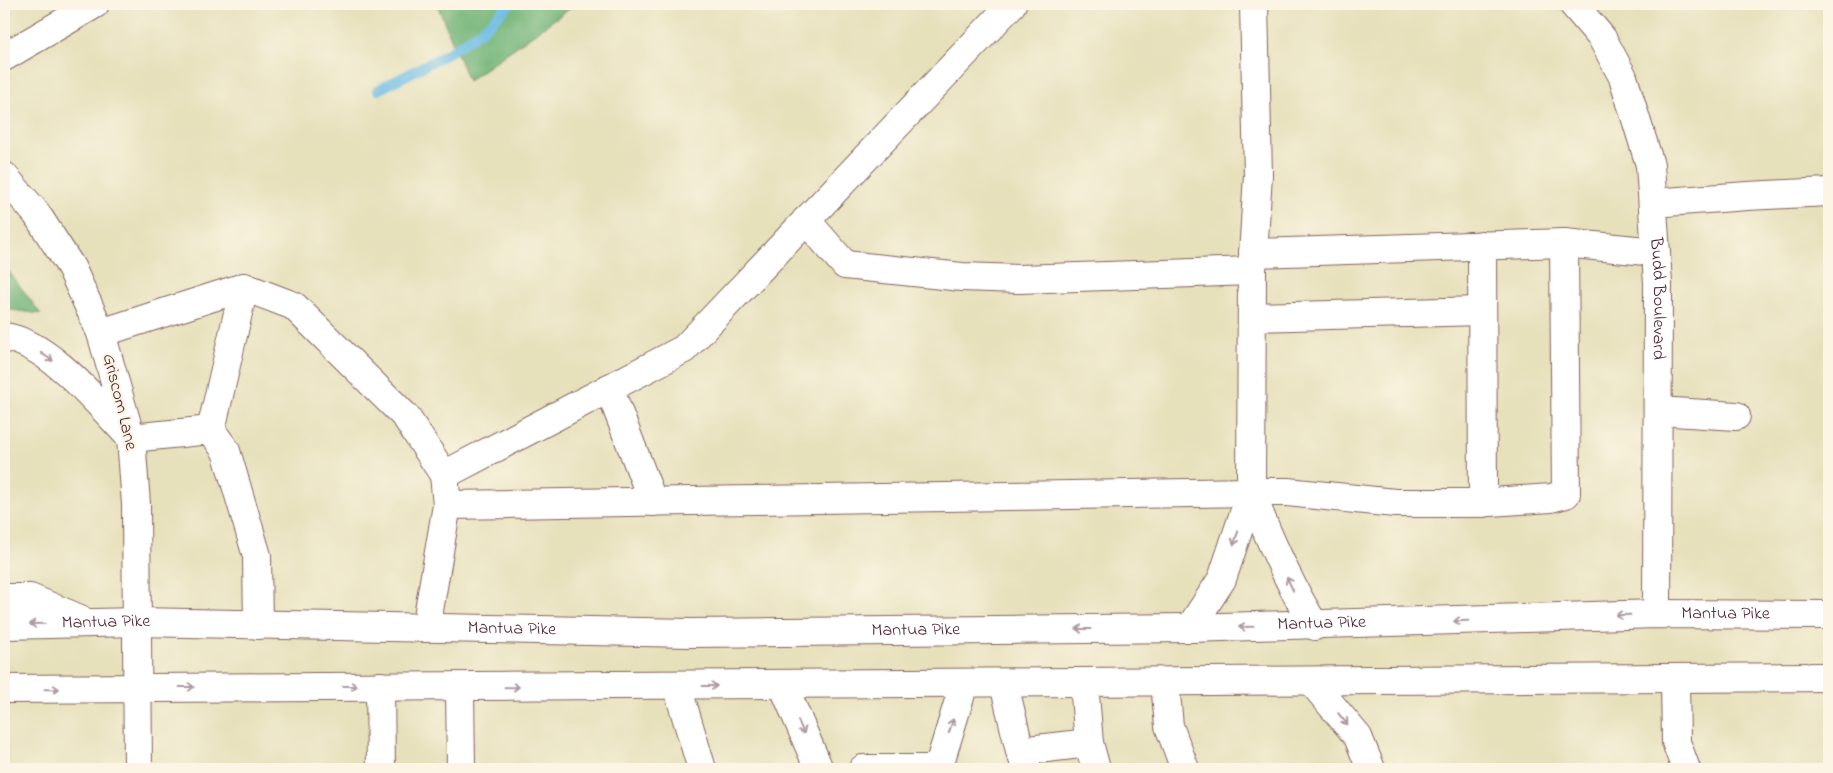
<svg xmlns="http://www.w3.org/2000/svg" width="1833" height="773" viewBox="0 0 1833 773" font-family="'Indie Flower',sans-serif">
<rect width="100%" height="100%" fill="#fcf5e5"/>
<filter id="ink" filterUnits="userSpaceOnUse"><feTurbulence type="fractalNoise" baseFrequency=".02" numOctaves="2"/><feDisplacementMap in="SourceGraphic" scale="10" xChannelSelector="R" yChannelSelector="G"/><feConvolveMatrix kernelMatrix="1 2 1 2 8 2 1 2 1" color-interpolation-filters="sRGB"/></filter>
<filter id="wash" filterUnits="userSpaceOnUse"><feTurbulence type="fractalNoise" baseFrequency=".0096" numOctaves="4" result="noise"/><feDisplacementMap in="SourceGraphic" scale="20" xChannelSelector="R" yChannelSelector="G"/><feGaussianBlur stdDeviation="1.12" result="paint"/><feColorMatrix in="noise" values="0 0 0 0 0 0 0 0 0 0 0 0 0 0 0 0 0 1.4 0 .05"/><feComposite in="paint" operator="in"/></filter>
<g filter="url(#wash)">
<rect width="100%" height="100%" fill="#e6e0bb"/>
<path fill="#6eb275" stroke="#5c6850" d="M 437,4 L 576,4 L 468,81 Z
M 4,265 L 41,314 L 4,309 Z"/>
<g fill="none" stroke-linecap="round" stroke-linejoin="round">
<path stroke="#68bbe4" stroke-width="10" d="M 378,90 L 445,55 L 480,32 L 510,4"/>
</g>
</g>
<g filter="url(#ink)">
<g fill="none" stroke-linecap="round" stroke-linejoin="round">
<g stroke="#81635d" stroke-width="30">
<g id="minor">
<path id="s1" d="M 1573,4 L 1602,38 L 1623,77 L 1650,165 L 1658,283 L 1657,614"/>
<path d="M 4,57 L 95,4"/>
<path d="M 4,176 L 36,213 L 71,267 L 101,333 L 131,438 L 211,430 L 226,451 L 257,556 L 258,625"/>
<path d="M 1653,203 L 1747,196 L 1829,192"/>
<path d="M 806,220 L 845,265 L 962,277 L 1019,279 L 1252,271"/>
<path d="M 1482,245 L 1483,503"/>
<path d="M 1253,253 L 1564,243 L 1656,252"/>
<path d="M 1252,317 L 1482,311"/>
<path d="M 101,333 L 244,287 L 294,306 L 406,417 L 444,475 L 684,349 L 1012,4"/>
<path d="M 609,388 L 653,502"/>
<path d="M 1658,411 L 1736,416"/>
<path d="M 211,430 L 244,287"/>
<path d="M 444,475 L 447,505 L 1251,492 L 1287,492 L 1395,503 L 1475,503 L 1551,498 L 1566,494 L 1564,243"/>
<path d="M 1251,492 C 1269,539 1288,583 1315,626"/>
<path d="M 426,628 L 447,505"/>
<path d="M 1190,628 L 1222,579 L 1251,492 L 1252,271 L 1258,175 L 1254,4"/>
<path d="M 1675,680 L 1676,742 L 1686,769"/>
<path d="M 1312,682 L 1358,737 L 1371,769"/>
<path d="M 1084,683 L 1089,743 L 1096,769"/>
<path d="M 1165,683 L 1169,726 L 1185,769"/>
<path d="M 1004,684 L 1020,751 L 1027,769"/>
<path d="M 783,685 L 819,769"/>
<path d="M 380,686 L 381,769"/>
<path d="M 677,686 L 702,769"/>
<path d="M 460,688 L 461,769"/>
<path d="M 1020,751 L 1089,743"/>
<path d="M 863,769 L 938,769"/>
<path d="M 938,769 L 964,684"/>
</g>
</g>
<g stroke="#81635d" stroke-width="30">
<g id="major">
<path d="M 4,337 C 49,342 100,406 131,438 L 136,504 L 138,769"/>
<path d="M 4,598 L 30,598 L 80,619"/>
<path id="s2" d="M 4,625 L 138,622 L 691,633 L 1190,628 L 1657,614 L 1829,615"/>
<path d="M 4,689 L 1829,677"/>
</g>
</g>
<use href="#minor" stroke="#fff" stroke-width="28"/>
<use href="#major" stroke="#fff" stroke-width="28"/>
</g>
<defs><path id="oneway-shaft" d="M-6 0H5M1.5-3L5.5 0L1.5 3" fill="none" stroke-width="1.6" stroke-linecap="round" stroke-linejoin="round" transform="scale(1.25)"/></defs>
<g stroke="#ae9aa0">
<use href="#oneway-shaft" transform="translate(47 357) rotate(34)"/>
<use href="#oneway-shaft" transform="translate(1236 538) rotate(108)"/>
<use href="#oneway-shaft" transform="translate(1290 584) rotate(-115)"/>
<use href="#oneway-shaft" transform="translate(1623 615) rotate(178)"/>
<use href="#oneway-shaft" transform="translate(1461 621) rotate(178)"/>
<use href="#oneway-shaft" transform="translate(37 624) rotate(179)"/>
<use href="#oneway-shaft" transform="translate(1246 627) rotate(179)"/>
<use href="#oneway-shaft" transform="translate(1083 629) rotate(180)"/>
<use href="#oneway-shaft" transform="translate(350 686)"/>
<use href="#oneway-shaft" transform="translate(710 686)"/>
<use href="#oneway-shaft" transform="translate(187 687)"/>
<use href="#oneway-shaft" transform="translate(512 687) rotate(-1)"/>
<use href="#oneway-shaft" transform="translate(52 689) rotate(-1)"/>
<use href="#oneway-shaft" transform="translate(1343 719) rotate(50)"/>
<use href="#oneway-shaft" transform="translate(951 726) rotate(-73)"/>
<use href="#oneway-shaft" transform="translate(801 727) rotate(66)"/>
</g>
</g>
<g text-anchor="middle" dominant-baseline="central" stroke-width="4.5" stroke-linejoin="round" paint-order="stroke">
<g font-size="18" fill="#4a1f2b" stroke="#fcf5e5">
<text stroke="none"><textPath href="#s1" startOffset="315">Budd Boulevard</textPath></text>
<text transform="translate(119 402) rotate(76)">Griscom Lane</text>
<text stroke="none"><textPath href="#s2" startOffset="1722">Mantua Pike</textPath></text>
<text stroke="none"><textPath href="#s2" startOffset="102">Mantua Pike</textPath></text>
<text stroke="none"><textPath href="#s2" startOffset="1318">Mantua Pike</textPath></text>
<text stroke="none"><textPath href="#s2" startOffset="508">Mantua Pike</textPath></text>
<text stroke="none"><textPath href="#s2" startOffset="912">Mantua Pike</textPath></text>
</g>
</g>
<rect width="1833" height="773" fill="none" stroke="#fcf5e5" stroke-width="20"/>
</svg>
